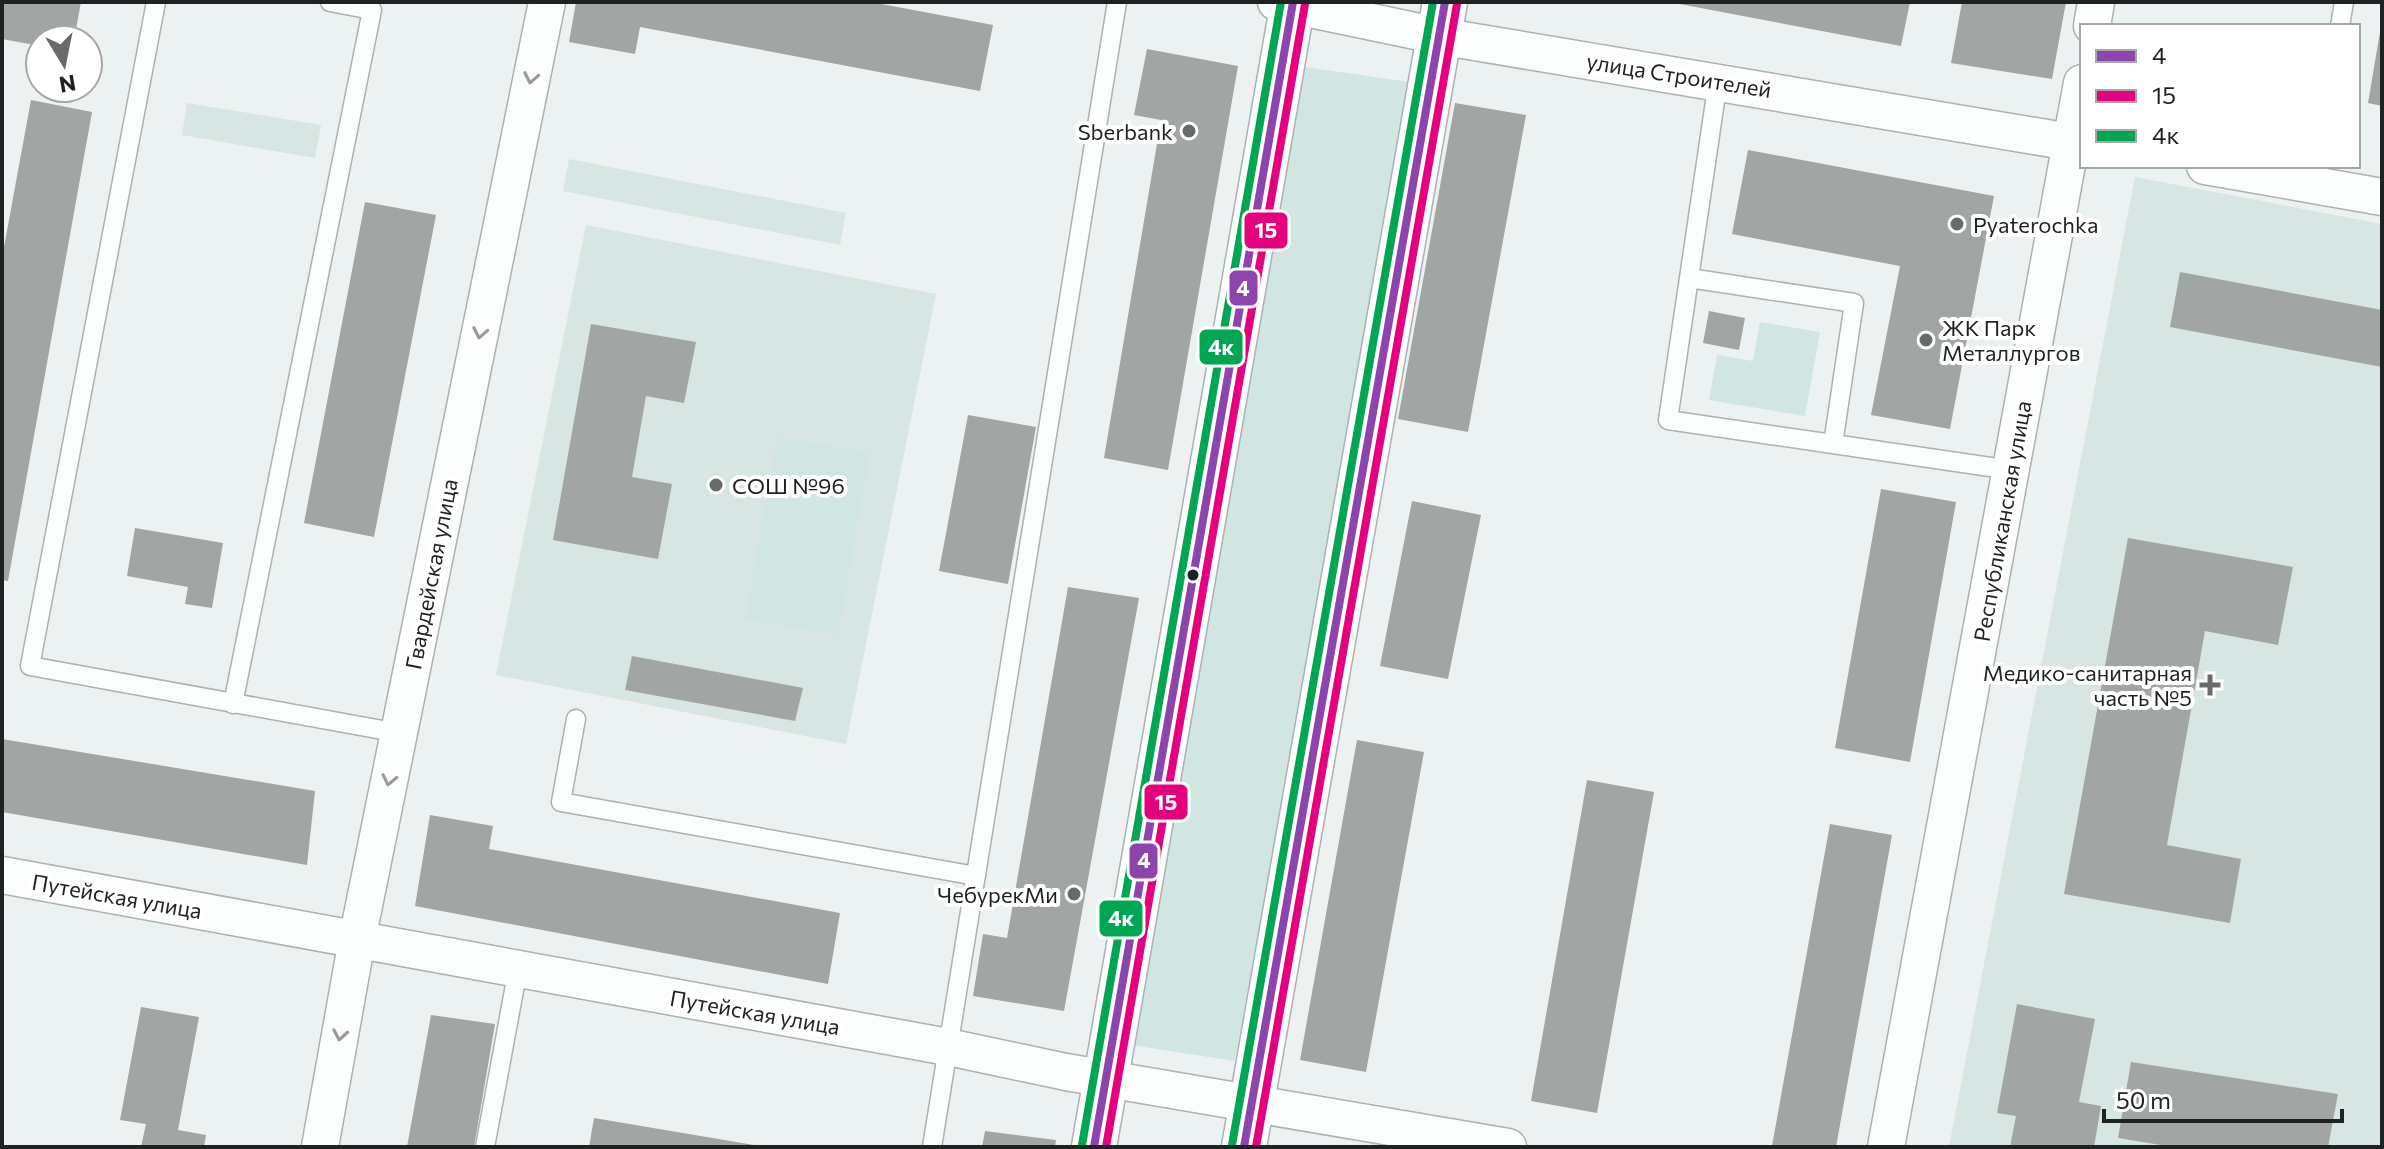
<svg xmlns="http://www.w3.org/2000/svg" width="2384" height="1149" viewBox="0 0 2384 1149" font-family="Commissioner,sans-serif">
<rect width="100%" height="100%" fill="#ecf2f1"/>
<path fill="#d7e5e3" d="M 187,103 L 321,125 L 315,158 L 182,135 Z
M 569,159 L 846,213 L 840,245 L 563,191 Z
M 2135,177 L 2382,224 L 2382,1147 L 1949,1147 Z
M 586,225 L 936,294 L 846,744 L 496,675 Z"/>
<path fill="#d1e6e3" d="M 1299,66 L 1409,82 L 1235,1061 L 1124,1044 Z
M 1760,322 L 1820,332 L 1805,416 L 1709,400 L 1717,355 L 1753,361 Z
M 777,437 L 870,453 L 838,635 L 745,619 Z"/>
<path fill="#a1a5a4" d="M 4,2 L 81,2 L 74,40 L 40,40 L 40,46 L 2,39 Z
M 576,2 L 871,2 L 993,25 L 980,91 L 640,27 L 635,54 L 569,42 Z
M 1669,2 L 1910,2 L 1901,46 Z
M 1962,2 L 2066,2 L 2052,79 L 1951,63 Z
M 2380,32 L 2382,32 L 2382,106 L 2368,103 Z
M 1147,49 L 1238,66 L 1168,470 L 1104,458 L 1161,120 L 1134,115 Z
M 31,100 L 92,112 L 8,581 L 2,580 L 2,258 Z
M 1455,103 L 1526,115 L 1468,432 L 1398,419 Z
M 1748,150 L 1994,196 L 1950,429 L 1871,415 L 1900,266 L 1732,234 Z
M 365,202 L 436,215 L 374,537 L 304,523 Z
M 2180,272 L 2382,310 L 2382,367 L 2170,327 Z
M 1709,311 L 1745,318 L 1739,350 L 1703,343 Z
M 591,324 L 696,342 L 684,403 L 646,396 L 632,477 L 672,484 L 658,559 L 553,540 Z
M 968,415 L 1036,427 L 1008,584 L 939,571 Z
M 1881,489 L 1956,502 L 1910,762 L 1835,748 Z
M 1412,501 L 1481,515 L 1448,679 L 1380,666 Z
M 135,528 L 223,543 L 212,608 L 185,604 L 188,587 L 127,576 Z
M 2128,538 L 2293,567 L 2278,645 L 2205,631 L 2167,845 L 2241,859 L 2230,923 L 2064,894 Z
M 1068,587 L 1139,598 L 1064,1011 L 973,996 L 983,934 L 1007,938 Z
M 632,656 L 803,688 L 795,721 L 625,690 Z
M 2,739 L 315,791 L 307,865 L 2,812 Z
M 1357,740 L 1424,752 L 1366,1072 L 1300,1060 Z
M 1587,780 L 1654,792 L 1597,1113 L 1531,1101 Z
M 430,815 L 493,826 L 489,849 L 840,913 L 828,984 L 415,906 Z
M 1830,824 L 1892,835 L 1836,1147 L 1779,1147 L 1772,1146 Z
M 2017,1004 L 2095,1019 L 2079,1102 L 2101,1106 L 2094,1147 L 2010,1147 L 2016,1116 L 1997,1113 Z
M 141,1007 L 199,1017 L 178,1130 L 206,1135 L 204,1147 L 141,1147 L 146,1124 L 120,1120 Z
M 431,1015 L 495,1024 L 474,1147 L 407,1147 Z
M 2131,1062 L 2338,1094 L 2328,1147 L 2173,1147 L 2118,1138 Z
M 594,1118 L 754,1145 L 754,1147 L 589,1147 Z
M 985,1131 L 1056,1140 L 1055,1147 L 982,1147 Z"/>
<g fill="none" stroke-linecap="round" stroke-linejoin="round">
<g stroke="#adb1b0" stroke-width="21">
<path id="lane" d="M 156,2 L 30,666 L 399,733
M 2340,26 L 2344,2
M 1718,81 L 1689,278 L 1854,303 L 1833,444 L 2011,470
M 1689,278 L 1668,420 L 1833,444
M 233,704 L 372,10 L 330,2
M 576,719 L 561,802 L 976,876
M 485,1147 L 518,969
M 932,1147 L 1117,2"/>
</g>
<g stroke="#adb1b0" stroke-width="39">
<path id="street" d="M 1276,2 L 1439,36 L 2082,144
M 2092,26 L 2096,2
M 2205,166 L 2382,197
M 2,875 L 948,1047 L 1066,1072 L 1508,1147
M 320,1147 L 357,940 L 547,2
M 1886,1147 L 2082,83"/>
</g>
<g stroke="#adb1b0" stroke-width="47">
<path id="secondary" d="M 1094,1147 L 1293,2
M 1244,1147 L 1445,2"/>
</g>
<use href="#lane" stroke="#fcfdfd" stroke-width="18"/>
<use href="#street" stroke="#fcfdfd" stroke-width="36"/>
<use href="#secondary" stroke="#fcfdfd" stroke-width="44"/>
<g stroke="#fff" stroke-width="14">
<path id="bus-1" d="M 1094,1147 L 1293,2
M 1244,1147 L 1445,2"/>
</g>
<g stroke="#fff" stroke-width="14">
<path id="bus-2" d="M 1106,1147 L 1305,4
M 1256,1147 L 1457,4"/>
</g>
<g stroke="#fff" stroke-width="14">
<path id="bus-3" d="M 1082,1145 L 1281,2
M 1232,1145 L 1433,2"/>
</g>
<use href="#bus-1" stroke="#8e44ad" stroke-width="8"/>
<use href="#bus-2" stroke="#e5007d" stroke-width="8"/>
<use href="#bus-3" stroke="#00a651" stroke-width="8"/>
</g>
<defs><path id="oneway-chevron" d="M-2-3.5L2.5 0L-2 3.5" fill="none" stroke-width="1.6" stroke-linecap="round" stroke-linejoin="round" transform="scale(2)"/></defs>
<g stroke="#999a9a">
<use href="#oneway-chevron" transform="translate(531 78) rotate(101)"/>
<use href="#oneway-chevron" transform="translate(480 333) rotate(101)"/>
<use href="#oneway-chevron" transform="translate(389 780) rotate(102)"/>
<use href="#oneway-chevron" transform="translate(340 1035) rotate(100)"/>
</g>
<g fill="#676b6a" stroke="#fff" stroke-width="3">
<circle cx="1189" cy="131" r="8"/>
<circle cx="1957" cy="224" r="8"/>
<circle cx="1926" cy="340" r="8"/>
<circle cx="716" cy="485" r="8"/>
<path d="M2206 673h8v8h8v8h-8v8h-8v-8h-8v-8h8z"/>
<circle cx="1074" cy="894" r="8"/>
</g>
<circle fill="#1f2222" stroke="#fff" stroke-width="3" cx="1193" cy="575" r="7"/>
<g text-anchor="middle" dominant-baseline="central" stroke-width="8" stroke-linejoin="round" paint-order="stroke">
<g font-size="22" fill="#1f2222" stroke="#fff">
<text transform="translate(1679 75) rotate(9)">улица Строителей</text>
<text transform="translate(2002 521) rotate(-80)">Республиканская улица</text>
<text transform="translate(431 574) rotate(-79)">Гвардейская улица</text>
<text transform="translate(117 896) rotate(10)">Путейская улица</text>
<text transform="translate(755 1012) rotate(10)">Путейская улица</text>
</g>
<g font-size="22" fill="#1f2222" stroke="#fff" text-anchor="end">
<text x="1173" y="131">Sberbank</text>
<text x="1973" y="224" text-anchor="start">Pyaterochka</text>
<text x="1942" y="327" text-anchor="start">ЖК Парк<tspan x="1942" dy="25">Металлургов</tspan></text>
<text x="732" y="485" text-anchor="start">СОШ №96</text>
<text x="2192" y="672">Медико-санитарная<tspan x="2192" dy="25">часть №5</tspan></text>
<text x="1058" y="894">ЧебурекМи</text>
</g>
</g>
<g stroke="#fff" stroke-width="3">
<rect x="1243" y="211" width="46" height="39" rx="8" fill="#e5007d"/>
<rect x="1228" y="269" width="31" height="38" rx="8" fill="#8e44ad"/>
<rect x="1198" y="328" width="46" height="38" rx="8" fill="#00a651"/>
<rect x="1143" y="783" width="46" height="38" rx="8" fill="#e5007d"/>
<rect x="1128" y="842" width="31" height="38" rx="8" fill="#8e44ad"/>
<rect x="1098" y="899" width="46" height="39" rx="8" fill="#00a651"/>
</g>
<g font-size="22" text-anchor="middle" font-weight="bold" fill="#fff">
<text x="1266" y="238">15</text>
<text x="1243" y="296">4</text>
<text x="1221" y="355">4к</text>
<text x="1166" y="810">15</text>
<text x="1144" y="868">4</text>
<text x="1121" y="926">4к</text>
</g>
<rect width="2384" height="1149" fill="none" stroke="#1f2222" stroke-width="8"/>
<rect x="2080" y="24" width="280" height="144" fill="#ffffff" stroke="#a5a7a7" stroke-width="2"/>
<rect x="2096" y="50" width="40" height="12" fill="#8e44ad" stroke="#a5a7a7" stroke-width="2"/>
<text x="2152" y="64" font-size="24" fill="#1f2222">4</text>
<rect x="2096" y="90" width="40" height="12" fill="#e5007d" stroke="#a5a7a7" stroke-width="2"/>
<text x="2152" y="104" font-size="24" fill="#1f2222">15</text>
<rect x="2096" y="130" width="40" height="12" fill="#00a651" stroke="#a5a7a7" stroke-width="2"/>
<text x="2152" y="144" font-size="24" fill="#1f2222">4к</text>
<g transform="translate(64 64) rotate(170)"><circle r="38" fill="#ffffff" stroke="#a5a7a7" stroke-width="2"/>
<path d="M0-6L14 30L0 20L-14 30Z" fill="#676b6a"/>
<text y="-12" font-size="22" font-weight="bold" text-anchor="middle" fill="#1f2222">N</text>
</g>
<path d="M2104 1109v12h238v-12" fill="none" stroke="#1f2222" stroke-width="4"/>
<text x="2116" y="1109" font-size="24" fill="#1f2222" stroke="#ffffff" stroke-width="6" paint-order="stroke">50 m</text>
</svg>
